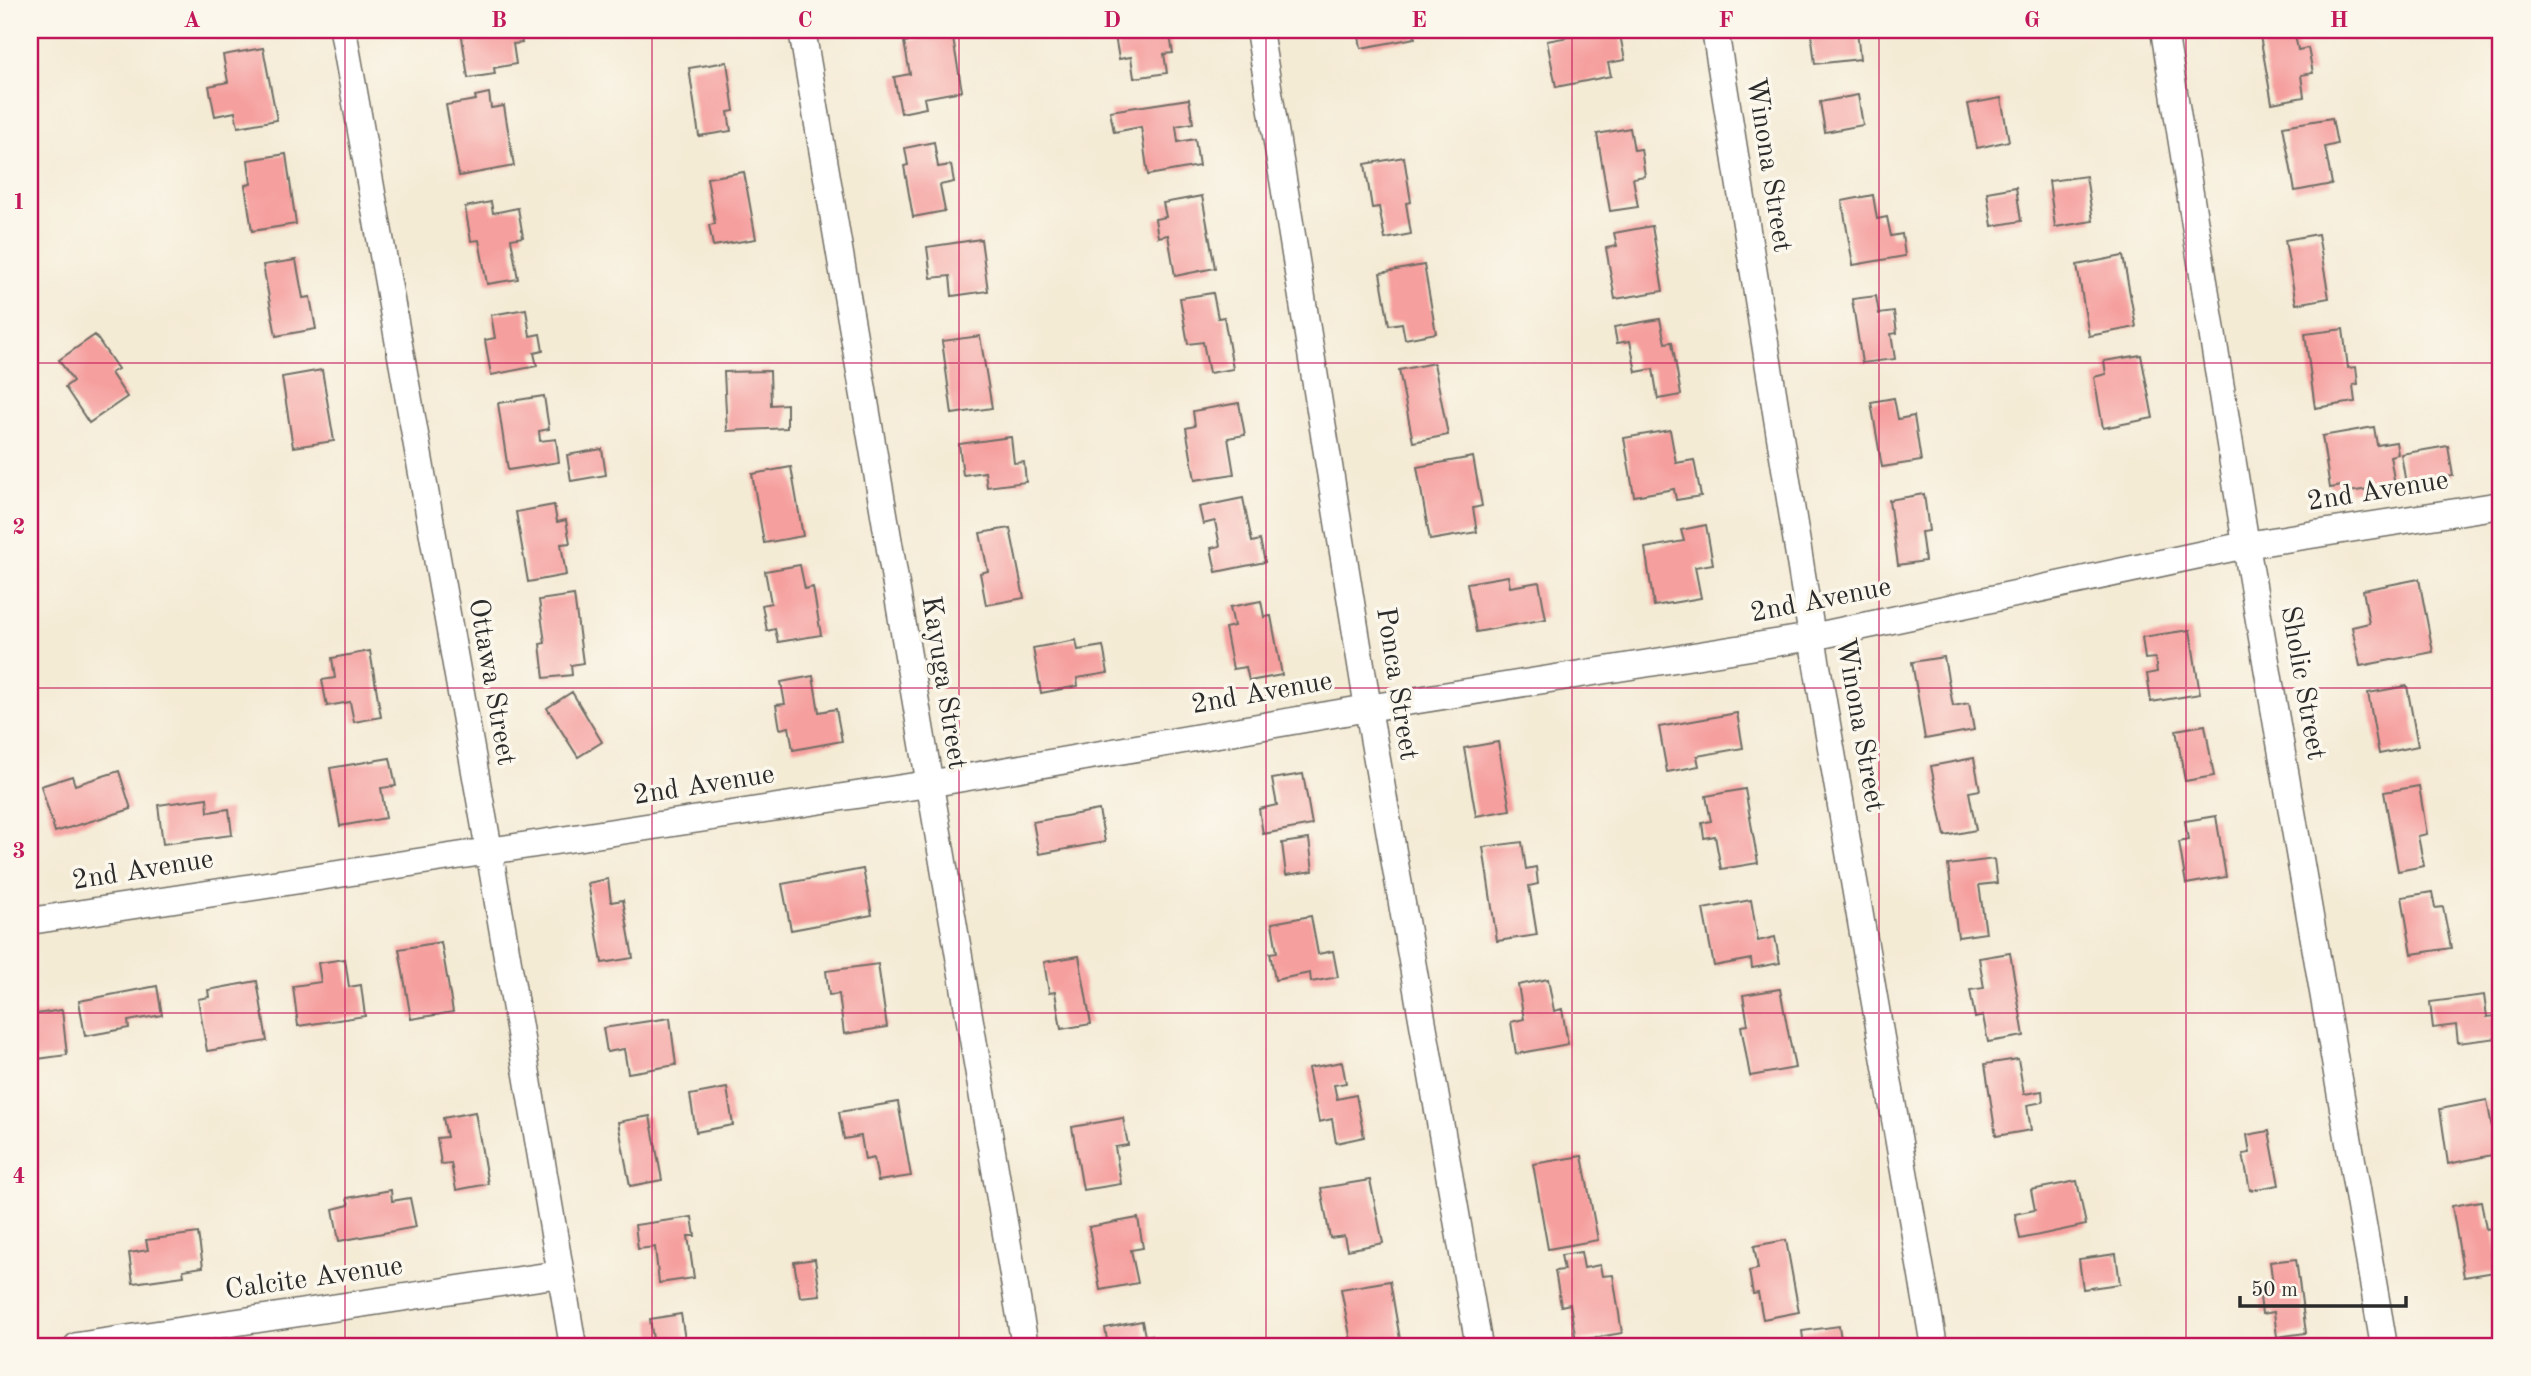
<svg xmlns="http://www.w3.org/2000/svg" width="2531" height="1376" viewBox="0 0 2531 1376" font-family="'Old Standard TT',serif">
<rect width="100%" height="100%" fill="#fbf7ec"/>
<filter id="ink" filterUnits="userSpaceOnUse"><feTurbulence type="fractalNoise" baseFrequency=".0143" numOctaves="2"/><feDisplacementMap in="SourceGraphic" scale="14" xChannelSelector="R" yChannelSelector="G"/><feConvolveMatrix kernelMatrix="1 2 1 2 8 2 1 2 1" color-interpolation-filters="sRGB"/></filter>
<filter id="wash" filterUnits="userSpaceOnUse"><feTurbulence type="fractalNoise" baseFrequency=".00686" numOctaves="4" result="noise"/><feDisplacementMap in="SourceGraphic" scale="28" xChannelSelector="R" yChannelSelector="G"/><feGaussianBlur stdDeviation="1.57" result="paint"/><feColorMatrix in="noise" values="0 0 0 0 0 0 0 0 0 0 0 0 0 0 0 0 0 1.4 0 .05"/><feComposite in="paint" operator="in"/></filter>
<g filter="url(#wash)">
<rect width="100%" height="100%" fill="#f4ebd5"/>
<g id="blocks">
<path fill="#f59f9e" d="M 216,30 L 269,30 L 269,31 L 218,40 Z
M 461,30 L 520,30 L 522,43 L 513,44 L 516,64 L 494,68 L 495,74 L 468,78 Z
M 1114,30 L 1169,30 L 1173,53 L 1164,54 L 1167,73 L 1134,78 L 1131,57 L 1119,59 Z
M 1358,30 L 1413,30 L 1415,38 L 1361,48 Z
M 1605,30 L 1619,30 L 1625,60 L 1608,63 L 1611,76 L 1556,87 L 1547,41 Z
M 1811,30 L 1857,30 L 1860,59 L 1815,64 Z
M 2259,30 L 2294,30 L 2298,50 L 2308,48 L 2313,73 L 2301,75 L 2304,97 L 2272,103 Z
M 2492,30 L 2501,30 L 2501,70 L 2498,70 Z
M 952,33 L 962,91 L 924,98 L 926,108 L 901,113 L 894,77 L 910,74 L 904,42 Z
M 263,48 L 277,120 L 238,127 L 235,112 L 215,116 L 209,86 L 228,82 L 223,55 Z
M 727,62 L 734,111 L 728,112 L 731,131 L 699,136 L 689,68 Z
M 489,93 L 491,108 L 504,106 L 514,166 L 459,176 L 446,105 L 476,100 L 475,96 Z
M 1858,95 L 1863,125 L 1825,132 L 1820,102 Z
M 2001,98 L 2009,141 L 1977,148 L 1968,104 Z
M 1189,99 L 1193,123 L 1176,126 L 1178,142 L 1195,139 L 1199,166 L 1148,175 L 1141,127 L 1114,132 L 1110,111 Z
M 2332,118 L 2337,144 L 2325,147 L 2332,184 L 2295,191 L 2283,126 Z
M 1630,128 L 1634,150 L 1641,149 L 1645,176 L 1633,178 L 1638,207 L 1610,211 L 1597,134 Z
M 934,142 L 938,167 L 951,165 L 954,182 L 940,185 L 945,211 L 913,217 L 904,166 L 908,165 L 905,148 Z
M 286,154 L 296,224 L 252,231 L 245,185 L 251,184 L 248,160 Z
M 1404,157 L 1411,202 L 1406,203 L 1411,234 L 1385,239 L 1379,207 L 1372,208 L 1365,164 Z
M 744,172 L 756,239 L 713,246 L 709,225 L 715,224 L 707,178 Z
M 2086,176 L 2093,221 L 2055,227 L 2049,181 Z
M 2016,187 L 2021,221 L 1992,226 L 1987,192 Z
M 1873,195 L 1877,219 L 1887,217 L 1891,236 L 1902,234 L 1905,256 L 1853,265 L 1842,201 Z
M 1202,196 L 1215,268 L 1175,276 L 1168,235 L 1158,237 L 1155,219 L 1166,217 L 1163,203 Z
M 491,202 L 493,213 L 518,208 L 523,237 L 511,239 L 518,279 L 487,284 L 479,240 L 471,241 L 465,207 Z
M 1652,226 L 1663,291 L 1615,299 L 1606,248 L 1617,246 L 1614,233 Z
M 2318,234 L 2329,298 L 2296,304 L 2285,240 Z
M 981,239 L 988,291 L 952,296 L 950,276 L 931,278 L 927,247 Z
M 2123,256 L 2136,327 L 2089,336 L 2077,265 Z
M 296,260 L 303,298 L 310,297 L 316,329 L 276,336 L 263,265 Z
M 1424,265 L 1436,333 L 1405,339 L 1402,323 L 1389,325 L 1380,273 Z
M 1213,293 L 1218,318 L 1224,317 L 1233,369 L 1209,373 L 1203,342 L 1188,344 L 1180,298 Z
M 1876,296 L 1879,314 L 1894,312 L 1897,333 L 1891,334 L 1895,359 L 1862,363 L 1852,299 Z
M 526,309 L 530,336 L 540,334 L 543,351 L 534,353 L 537,366 L 491,375 L 485,340 L 495,338 L 491,315 Z
M 1660,319 L 1665,343 L 1672,342 L 1681,395 L 1658,399 L 1653,369 L 1636,372 L 1630,341 L 1617,343 L 1614,327 Z
M 2343,329 L 2348,368 L 2356,367 L 2358,384 L 2353,385 L 2355,402 L 2315,408 L 2305,334 Z
M 95,335 L 118,369 L 111,373 L 127,397 L 89,423 L 65,387 L 73,381 L 59,360 Z
M 980,336 L 992,408 L 952,414 L 942,341 Z
M 2141,355 L 2153,418 L 2103,428 L 2094,377 L 2106,374 L 2104,361 Z
M 1434,363 L 1448,435 L 1413,442 L 1399,370 Z
M 322,370 L 334,441 L 293,447 L 282,377 Z
M 770,371 L 771,405 L 787,404 L 787,428 L 727,431 L 724,372 Z
M 544,396 L 549,429 L 539,431 L 540,441 L 556,439 L 559,462 L 508,470 L 498,403 Z
M 1894,398 L 1898,419 L 1914,416 L 1921,461 L 1882,467 L 1871,402 Z
M 1239,403 L 1245,435 L 1228,438 L 1234,474 L 1195,480 L 1186,428 L 1195,426 L 1193,411 Z
M 2374,427 L 2377,445 L 2396,442 L 2398,454 L 2390,456 L 2395,485 L 2349,492 L 2348,485 L 2330,488 L 2322,436 Z
M 1670,430 L 1676,463 L 1694,460 L 1701,496 L 1676,500 L 1674,489 L 1634,496 L 1624,438 Z
M 1011,437 L 1014,463 L 1024,462 L 1026,482 L 987,487 L 985,472 L 963,475 L 959,444 Z
M 2448,446 L 2453,476 L 2406,484 L 2401,454 Z
M 602,449 L 606,475 L 571,481 L 567,455 Z
M 1473,457 L 1482,506 L 1473,508 L 1477,532 L 1430,540 L 1417,467 Z
M 791,467 L 803,536 L 764,543 L 752,474 Z
M 1924,494 L 1929,531 L 1921,532 L 1925,561 L 1898,565 L 1889,500 Z
M 1243,498 L 1252,542 L 1260,540 L 1265,562 L 1216,572 L 1211,548 L 1220,546 L 1215,521 L 1203,524 L 1199,507 Z
M 554,505 L 557,522 L 566,520 L 570,543 L 561,544 L 566,575 L 528,582 L 516,512 Z
M 1706,525 L 1713,564 L 1695,567 L 1701,598 L 1654,606 L 1645,548 L 1684,541 L 1681,530 Z
M 1010,528 L 1024,598 L 986,605 L 980,573 L 988,571 L 980,533 Z
M 800,565 L 805,589 L 813,587 L 821,635 L 778,642 L 775,629 L 767,631 L 762,605 L 771,603 L 765,571 Z
M 1508,576 L 1510,587 L 1539,582 L 1546,619 L 1476,632 L 1467,583 Z
M 2419,579 L 2433,652 L 2360,666 L 2352,627 L 2369,623 L 2363,590 Z
M 574,595 L 583,663 L 571,665 L 572,675 L 544,678 L 540,644 L 545,643 L 539,600 Z
M 1261,601 L 1264,617 L 1271,616 L 1282,675 L 1249,681 L 1246,667 L 1233,669 L 1225,628 L 1234,626 L 1230,607 Z
M 2190,630 L 2200,694 L 2151,702 L 2147,674 L 2157,672 L 2155,658 L 2145,659 L 2142,637 Z
M 1076,640 L 1078,650 L 1103,646 L 1108,673 L 1077,678 L 1078,686 L 1041,693 L 1033,648 Z
M 370,651 L 381,717 L 354,722 L 350,702 L 327,706 L 322,680 L 335,678 L 332,658 Z
M 1944,657 L 1953,706 L 1969,703 L 1974,730 L 1925,739 L 1912,662 Z
M 813,676 L 819,712 L 836,709 L 842,741 L 793,750 L 789,727 L 780,729 L 776,705 L 785,704 L 781,682 Z
M 2407,686 L 2418,746 L 2379,754 L 2368,693 Z
M 572,692 L 602,742 L 578,757 L 547,708 Z
M 1737,713 L 1743,748 L 1697,756 L 1699,766 L 1667,772 L 1659,727 Z
M 2205,725 L 2214,776 L 2185,781 L 2176,730 Z
M 1498,742 L 1510,810 L 1476,816 L 1464,748 Z
M 390,758 L 396,786 L 381,788 L 386,818 L 340,826 L 330,768 Z
M 1974,758 L 1980,790 L 1969,792 L 1976,830 L 1945,836 L 1931,766 Z
M 119,771 L 131,809 L 55,832 L 41,786 L 72,776 L 75,785 Z
M 1303,774 L 1312,825 L 1263,834 L 1259,809 L 1277,805 L 1272,779 Z
M 2419,786 L 2427,834 L 2418,836 L 2424,866 L 2398,871 L 2384,792 Z
M 1745,789 L 1758,863 L 1721,869 L 1715,836 L 1704,838 L 1702,823 L 1711,821 L 1706,796 Z
M 207,798 L 208,812 L 229,809 L 232,835 L 163,844 L 158,805 Z
M 1099,810 L 1105,842 L 1039,854 L 1033,822 Z
M 2216,816 L 2226,877 L 2186,884 L 2179,842 L 2188,840 L 2185,821 Z
M 1309,839 L 1313,871 L 1286,875 L 1282,843 Z
M 1522,842 L 1526,869 L 1536,867 L 1538,884 L 1529,886 L 1537,935 L 1497,941 L 1483,847 Z
M 1994,859 L 1997,883 L 1979,885 L 1986,933 L 1958,937 L 1948,865 Z
M 863,869 L 872,915 L 791,930 L 782,884 Z
M 608,879 L 611,902 L 623,900 L 633,958 L 602,963 L 588,883 Z
M 2432,892 L 2435,908 L 2443,907 L 2451,948 L 2412,954 L 2402,897 Z
M 1751,900 L 1758,941 L 1775,937 L 1780,963 L 1752,968 L 1751,959 L 1714,966 L 1703,909 Z
M 1311,916 L 1318,954 L 1333,951 L 1338,977 L 1311,982 L 1310,973 L 1275,980 L 1270,953 L 1277,952 L 1272,923 Z
M 441,942 L 453,1012 L 411,1019 L 399,949 Z
M 2010,953 L 2024,1036 L 1988,1042 L 1983,1016 L 1975,1018 L 1970,990 L 1984,988 L 1979,958 Z
M 1079,956 L 1091,1024 L 1061,1029 L 1055,992 L 1049,993 L 1044,962 Z
M 345,959 L 349,987 L 361,985 L 365,1016 L 298,1026 L 293,986 L 321,982 L 318,963 Z
M 878,964 L 887,1027 L 844,1034 L 839,994 L 829,995 L 826,971 Z
M 1548,979 L 1554,1011 L 1562,1009 L 1568,1044 L 1516,1054 L 1511,1022 L 1524,1019 L 1518,985 Z
M 257,981 L 267,1041 L 207,1051 L 198,999 L 209,997 L 208,990 Z
M 157,986 L 162,1015 L 128,1021 L 129,1028 L 85,1036 L 79,1001 Z
M 1780,989 L 1795,1068 L 1750,1076 L 1741,1026 L 1748,1025 L 1743,995 Z
M 2484,995 L 2487,1017 L 2496,1016 L 2498,1038 L 2458,1043 L 2456,1025 L 2433,1028 L 2430,1002 Z
M 62,1010 L 67,1055 L 30,1060 L 30,1015 Z
M 670,1018 L 676,1065 L 628,1073 L 624,1049 L 607,1052 L 603,1028 Z
M 2018,1059 L 2024,1094 L 2042,1091 L 2043,1102 L 2027,1105 L 2031,1130 L 1996,1136 L 1985,1064 Z
M 1342,1062 L 1346,1083 L 1334,1085 L 1337,1099 L 1356,1095 L 1364,1137 L 1336,1143 L 1332,1119 L 1319,1122 L 1308,1068 Z
M 727,1088 L 733,1125 L 696,1132 L 690,1095 Z
M 2487,1100 L 2497,1154 L 2448,1164 L 2440,1109 Z
M 898,1102 L 911,1176 L 878,1181 L 874,1158 L 865,1160 L 861,1136 L 844,1139 L 839,1112 Z
M 475,1112 L 488,1184 L 456,1190 L 451,1163 L 441,1164 L 437,1138 L 447,1137 L 443,1118 Z
M 650,1116 L 662,1180 L 630,1186 L 618,1122 Z
M 1123,1118 L 1128,1145 L 1115,1147 L 1121,1184 L 1083,1190 L 1072,1127 Z
M 2269,1131 L 2279,1185 L 2250,1190 L 2243,1154 L 2250,1153 L 2247,1135 Z
M 1582,1156 L 1598,1240 L 1548,1249 L 1533,1164 Z
M 1370,1180 L 1383,1243 L 1347,1250 L 1344,1236 L 1330,1238 L 1321,1188 Z
M 2077,1181 L 2086,1225 L 2020,1239 L 2015,1214 L 2035,1210 L 2031,1190 Z
M 391,1190 L 392,1201 L 410,1198 L 416,1227 L 339,1241 L 333,1209 L 349,1205 L 347,1198 Z
M 2481,1201 L 2486,1229 L 2493,1228 L 2501,1271 L 2464,1277 L 2452,1206 Z
M 692,1217 L 695,1236 L 688,1236 L 694,1278 L 659,1283 L 655,1247 L 638,1249 L 635,1225 Z
M 1138,1218 L 1143,1248 L 1131,1250 L 1138,1283 L 1100,1290 L 1089,1227 Z
M 198,1233 L 203,1267 L 183,1270 L 184,1276 L 133,1283 L 129,1253 L 148,1250 L 146,1240 Z
M 1786,1240 L 1799,1312 L 1763,1319 L 1758,1293 L 1753,1294 L 1749,1271 L 1758,1269 L 1754,1246 Z
M 1581,1252 L 1584,1268 L 1600,1265 L 1602,1276 L 1613,1275 L 1622,1333 L 1576,1341 L 1570,1304 L 1561,1306 L 1555,1271 L 1564,1270 L 1561,1255 Z
M 2116,1254 L 2120,1284 L 2083,1289 L 2079,1259 Z
M 815,1259 L 820,1295 L 800,1297 L 794,1262 Z
M 2296,1259 L 2306,1333 L 2277,1337 L 2274,1312 L 2262,1314 L 2259,1287 L 2273,1285 L 2270,1262 Z
M 1390,1281 L 1401,1345 L 1352,1346 L 1341,1289 Z
M 681,1314 L 686,1346 L 654,1346 L 650,1319 Z
M 1142,1321 L 1145,1336 L 1152,1335 L 1154,1346 L 1108,1346 L 1105,1328 Z
M 1839,1326 L 1842,1346 L 1804,1346 L 1802,1331 Z"/>
</g>
</g>
<g filter="url(#ink)">
<use href="#blocks" fill-opacity="0" stroke="#716e66" stroke-width="2"/>
<g fill="none" stroke-linecap="round" stroke-linejoin="round">
<g stroke="#716e66" stroke-width="29">
<path id="street" d="M 343,30 L 489,850 L 573,1346
M 802,30 L 1025,1346
M 1259,30 L 1368,708 L 1479,1346
M 1715,30 L 1812,637 L 1934,1346
M 2164,30 L 2246,545 L 2384,1346
M 30,921 L 928,784 L 1368,708 L 1812,637 L 2246,545 L 2501,505
M 77,1346 L 560,1274"/>
</g>
<use href="#street" stroke="#fff" stroke-width="26"/>
</g>
</g>
<path fill="none" stroke="#c2185b" stroke-width="2" stroke-opacity="0.55" d="M 345,30 L 345,1346M 652,30 L 652,1346M 959,30 L 959,1346M 1266,30 L 1266,1346M 1572,30 L 1572,1346M 1879,30 L 1879,1346M 2186,30 L 2186,1346M 30,363 L 2501,363M 30,688 L 2501,688M 30,1013 L 2501,1013"/>
<g text-anchor="middle" dominant-baseline="central" stroke-width="7" stroke-linejoin="round" paint-order="stroke">
<g font-size="28" fill="#2b2b2b" stroke="#fbf7ec">
<text transform="translate(1768 165) rotate(81)">Winona Street</text>
<text transform="translate(2378 492) rotate(-9)">2nd Avenue</text>
<text transform="translate(1821 601) rotate(-11)">2nd Avenue</text>
<text transform="translate(491 682) rotate(80)">Ottawa Street</text>
<text transform="translate(943 683) rotate(81)">Kayuga Street</text>
<text transform="translate(2302 683) rotate(80)">Sholic Street</text>
<text transform="translate(1396 684) rotate(81)">Ponca Street</text>
<text transform="translate(1262 694) rotate(-10)">2nd Avenue</text>
<text transform="translate(1859 725) rotate(80)">Winona Street</text>
<text transform="translate(704 786) rotate(-9)">2nd Avenue</text>
<text transform="translate(143 871) rotate(-9)">2nd Avenue</text>
<text transform="translate(314 1279) rotate(-8)">Calcite Avenue</text>
</g>
</g>
<rect width="2531" height="1376" fill="none" stroke="#fbf7ec" stroke-width="77"/>
<path d="M2240 1296v10h166v-10" fill="none" stroke="#2b2b2b" stroke-width="3.5"/>
<text x="2251" y="1296" font-size="21" fill="#2b2b2b" stroke="#fbf7ec" stroke-width="5" paint-order="stroke">50 m</text>
<rect x="38" y="38" width="2454" height="1300" fill="none" stroke="#c2185b" stroke-width="2.5"/>
<g font-size="23" text-anchor="middle" font-weight="bold" fill="#c2185b">
<text x="192" y="27">A</text>
<text x="499" y="27">B</text>
<text x="805" y="27">C</text>
<text x="1112" y="27">D</text>
<text x="1419" y="27">E</text>
<text x="1726" y="27">F</text>
<text x="2032" y="27">G</text>
<text x="2339" y="27">H</text>
<text x="19" y="209">1</text>
<text x="19" y="534">2</text>
<text x="19" y="858">3</text>
<text x="19" y="1183">4</text>
</g>
</svg>
